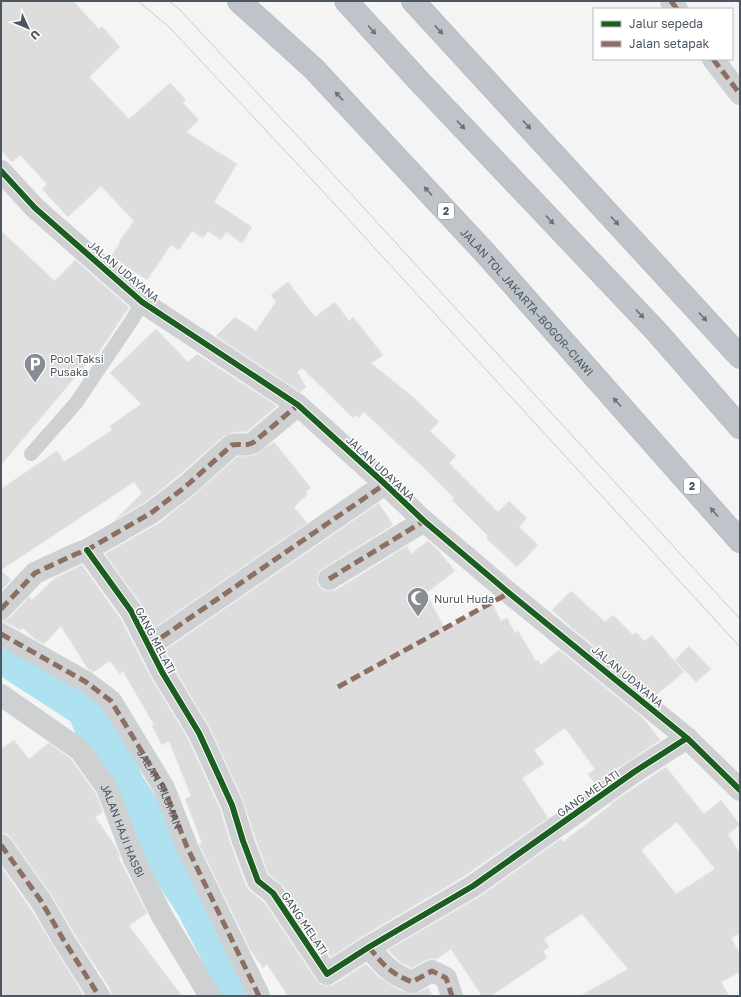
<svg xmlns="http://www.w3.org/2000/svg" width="741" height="997" viewBox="0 0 741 997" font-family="'Golos Text',sans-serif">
<rect width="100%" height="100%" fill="#f4f4f4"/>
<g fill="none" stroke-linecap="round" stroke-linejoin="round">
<path stroke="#aee2f0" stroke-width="46" d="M 1,649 L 89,706 L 122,787 L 199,905 L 246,996"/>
</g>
<path fill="#ddddde" stroke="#e5e6e7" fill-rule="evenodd" d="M 1,1 L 73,1 L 99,29 L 102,26 L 120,47 L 89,77 L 129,119 L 170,83 L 186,100 L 183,103 L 199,120 L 186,132 L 237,164 L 214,202 L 252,227 L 242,243 L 226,232 L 221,240 L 208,231 L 203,238 L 192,231 L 179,250 L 171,245 L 147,280 L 111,256 L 120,243 L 119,242 L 134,221 L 101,186 L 68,217 L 42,189 L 47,184 L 20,155 L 12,162 L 1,150 Z
M 1,231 L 55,281 L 75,260 L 129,307 L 95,358 L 93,356 L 1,465 Z
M 288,282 L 315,317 L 335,302 L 349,321 L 353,317 L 383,355 L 371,363 L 414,398 L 439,422 L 430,431 L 456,456 L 449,463 L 498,512 L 509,501 L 527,518 L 519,527 L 538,545 L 517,567 L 486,538 L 488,536 L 452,500 L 454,498 L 424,468 L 364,412 L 359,418 L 356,415 L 353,418 L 302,368 L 297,372 L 306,387 L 300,392 L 216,336 L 235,317 L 256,331 L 276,302 L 271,295 Z
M 156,329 L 188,362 L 197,354 L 277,406 L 246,432 L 233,432 L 224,436 L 177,477 L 144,503 L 115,520 L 142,493 L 134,482 L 1,570 L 11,580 L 1,591 L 1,489 L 57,451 L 64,462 L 112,430 L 110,426 L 141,404 L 110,373 Z
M 274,442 L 311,488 L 306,492 L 308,494 L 294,507 L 307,523 L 154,628 L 141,604 L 105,554 L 159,523 L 193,496 L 237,457 L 255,455 Z
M 379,503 L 393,525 L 322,569 L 318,573 L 317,580 L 318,585 L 323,590 L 329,591 L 336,590 L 407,546 L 411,554 L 428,541 L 438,550 L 455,571 L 426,593 L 445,629 L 492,603 L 501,621 L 507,618 L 515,633 L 518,631 L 536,661 L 538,660 L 541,665 L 559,650 L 644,719 L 660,740 L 595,784 L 588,774 L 595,769 L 565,728 L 534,750 L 544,764 L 522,778 L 548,818 L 466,875 L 363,936 L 331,957 L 283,886 L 268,873 L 255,837 L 243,800 L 210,728 L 173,666 L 165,650 Z
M 82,565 L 120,618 L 151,678 L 188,739 L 220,809 L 231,845 L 246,886 L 250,891 L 264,902 L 317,981 L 322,985 L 328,986 L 333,985 L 366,964 L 380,978 L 399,990 L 413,994 L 428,988 L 433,996 L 288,996 L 267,964 L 263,968 L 251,951 L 199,844 L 202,843 L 185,799 L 191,796 L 169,741 L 162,745 L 152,726 L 154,725 L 123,671 L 120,674 L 110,661 L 93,672 L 88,669 L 61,626 L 44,644 L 35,639 L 23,628 L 20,630 L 7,623 L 1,622 L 10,618 L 29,597 L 32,600 L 55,578 Z
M 571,591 L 605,622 L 613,615 L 633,635 L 636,632 L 644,641 L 652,635 L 684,672 L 655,696 L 573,629 L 552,610 Z
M 689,646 L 711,669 L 696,682 L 675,660 Z
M 14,740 L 29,759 L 49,743 L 71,759 L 96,794 L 103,812 L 95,817 L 116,847 L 120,857 L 118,858 L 122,864 L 147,913 L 129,926 L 182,996 L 111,996 L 110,989 L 74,933 L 51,894 L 11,838 L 7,834 L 1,833 L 1,749 Z
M 666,767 L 704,814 L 721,800 L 740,825 L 728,834 L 740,854 L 740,933 L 731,938 L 740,954 L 740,972 L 721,982 L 729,996 L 580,996 L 628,969 L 582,914 L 544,939 L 549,947 L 543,951 L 547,958 L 491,996 L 482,996 L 451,949 L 436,959 L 431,959 L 426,960 L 411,968 L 400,962 L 388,950 L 479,897 L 561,839 L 563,842 L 611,805 L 610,804 ZM 677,822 L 715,869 L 676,894 L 641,850 Z
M 1,867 L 30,908 L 84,996 L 1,996 Z"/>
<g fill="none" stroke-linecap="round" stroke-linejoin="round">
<g stroke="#b9bec3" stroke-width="24">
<g id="motorway">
<path id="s3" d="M 239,1 L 314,69 L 487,255 L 740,541"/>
<path d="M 346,1 L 419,81 L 656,331 L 740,427"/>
<path d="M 413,1 L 740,357"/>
</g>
</g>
<path stroke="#ced0d2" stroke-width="14" d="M 31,454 L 76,403 L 132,320 L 142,302"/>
<g stroke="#ced0d2" stroke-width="22">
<path d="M 671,1 L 677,9"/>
<path d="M 713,59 L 740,94"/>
<path d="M 1,171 L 35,208 L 142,302 L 298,405 L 385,484 L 424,521 L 509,593 L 687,738 L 740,790"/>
<path d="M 87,550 L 131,611 L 162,672 L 199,733 L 232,805 L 243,841 L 258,881 L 273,893 L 327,974 L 369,947 L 473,886 L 634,772 L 687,738"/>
<path d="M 329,579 L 424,521"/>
<path d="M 1,609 L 35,573 L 76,554 L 87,550 L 151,513 L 185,487 L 232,445 C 240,443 247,447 254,442 L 298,405"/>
<path id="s1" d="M 1,634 L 86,682 L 111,701 L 164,788 L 187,847 L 259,996"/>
<path d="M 149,646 L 385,484"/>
<path id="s2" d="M 1,695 L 80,750 L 107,788 L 134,859 L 162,916 L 210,996"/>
<path d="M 1,845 L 41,901 L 63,939 L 99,996"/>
<path d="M 369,947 C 383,965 390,973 412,982 L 432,971 L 446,978 L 452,996"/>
</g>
<use href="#motorway" stroke="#bec4c9" stroke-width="22"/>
<path stroke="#c9cacc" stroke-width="1" d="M 138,1 L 170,28 L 317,185 L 740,647
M 169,1 L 180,10 L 331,172 L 740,619"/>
<path stroke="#8d6e63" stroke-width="5" stroke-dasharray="10 5" stroke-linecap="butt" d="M 671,1 L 677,9
M 713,59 L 740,94
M 329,579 L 424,521
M 1,609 L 35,573 L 76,554 L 87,550 L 151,513 L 185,487 L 232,445 C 240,443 247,447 254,442 L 298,405
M 1,634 L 86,682 L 111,701 L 164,788 L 187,847 L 259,996
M 149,646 L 385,484
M 338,687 L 509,593
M 1,845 L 41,901 L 63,939 L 99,996
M 369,947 C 383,965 390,973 412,982 L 432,971 L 446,978 L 452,996"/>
<g stroke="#fff" stroke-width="8">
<path id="cycleway" d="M 1,171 L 35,208 L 142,302 L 298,405 L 385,484 L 424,521 L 509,593 L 687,738 L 740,790
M 87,550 L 131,611 L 162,672 L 199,733 L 232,805 L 243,841 L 258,881 L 273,893 L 327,974 L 369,947 L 473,886 L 634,772 L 687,738"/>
</g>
<use href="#cycleway" stroke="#1b5e20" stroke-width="6"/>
</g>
<defs><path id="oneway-solid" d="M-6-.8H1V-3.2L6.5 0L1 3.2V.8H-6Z"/></defs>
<g fill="#67727b">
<use href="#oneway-solid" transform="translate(372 30) rotate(48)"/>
<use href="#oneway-solid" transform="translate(439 30) rotate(47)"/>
<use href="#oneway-solid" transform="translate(339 96) rotate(-133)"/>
<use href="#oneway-solid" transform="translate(461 125) rotate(47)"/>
<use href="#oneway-solid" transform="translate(527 125) rotate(47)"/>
<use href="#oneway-solid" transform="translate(428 191) rotate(-133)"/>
<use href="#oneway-solid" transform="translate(550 220) rotate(47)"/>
<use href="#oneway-solid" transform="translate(615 221) rotate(47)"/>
<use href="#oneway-solid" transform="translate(640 314) rotate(47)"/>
<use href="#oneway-solid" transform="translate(703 317) rotate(47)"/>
<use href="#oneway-solid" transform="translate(617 402) rotate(-132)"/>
<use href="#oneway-solid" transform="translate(714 512) rotate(-131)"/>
</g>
<defs>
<g id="parking-pin" transform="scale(1.15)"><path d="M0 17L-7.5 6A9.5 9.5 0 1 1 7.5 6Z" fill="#868d94" stroke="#fff"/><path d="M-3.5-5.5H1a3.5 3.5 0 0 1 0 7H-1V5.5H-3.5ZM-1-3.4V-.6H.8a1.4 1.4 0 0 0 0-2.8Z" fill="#fff"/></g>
<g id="mosque-pin" transform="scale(1.15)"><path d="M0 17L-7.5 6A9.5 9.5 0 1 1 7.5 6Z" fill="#868d94" stroke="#fff"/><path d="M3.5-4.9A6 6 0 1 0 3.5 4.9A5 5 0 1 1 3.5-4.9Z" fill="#fff"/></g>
</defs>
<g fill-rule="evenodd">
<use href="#parking-pin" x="35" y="364"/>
<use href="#mosque-pin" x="418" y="598"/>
</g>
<g text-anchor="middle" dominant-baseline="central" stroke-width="3" stroke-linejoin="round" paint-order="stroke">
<g fill="#fff" stroke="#808990" stroke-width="1">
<rect x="438" y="203" width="16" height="16" rx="3"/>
<rect x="684" y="478" width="16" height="16" rx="3"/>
</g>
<g font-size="10" font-weight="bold" fill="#4a5661">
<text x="446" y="211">2</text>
<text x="692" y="486">2</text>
</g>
<g font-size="11" fill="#4a5661" stroke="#fff">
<text transform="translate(124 271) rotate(40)">JALAN UDAYANA</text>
<text stroke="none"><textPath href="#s3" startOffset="417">JALAN TOL JAKARTA–BOGOR–CIAWI</textPath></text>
<text transform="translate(381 468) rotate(43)">JALAN UDAYANA</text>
<text transform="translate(156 640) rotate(62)">GANG MELATI</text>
<text transform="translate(628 676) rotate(40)">JALAN UDAYANA</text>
<text stroke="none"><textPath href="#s1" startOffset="230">JALAN SILUMAN</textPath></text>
<text transform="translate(588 793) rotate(-35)">GANG MELATI</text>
<text stroke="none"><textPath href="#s2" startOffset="188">JALAN HAJI HASBI</textPath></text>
<text transform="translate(305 923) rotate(56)">GANG MELATI</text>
</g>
<g font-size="11" fill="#4a5661" stroke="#fff" text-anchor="start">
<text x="50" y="358">Pool Taksi<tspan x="50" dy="13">Pusaka</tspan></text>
<text x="434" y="598">Nurul Huda</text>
</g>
</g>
<rect width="741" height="997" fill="none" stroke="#4a5661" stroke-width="4"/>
<rect x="593" y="8" width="140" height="52" fill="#ffffff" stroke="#b7bbc0"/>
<rect x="601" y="21" width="20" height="6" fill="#1b5e20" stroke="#b7bbc0"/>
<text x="629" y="28" font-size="12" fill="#4a5661">Jalur sepeda</text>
<rect x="601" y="41" width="20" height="6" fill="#8d6e63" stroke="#b7bbc0"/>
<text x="629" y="48" font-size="12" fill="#4a5661">Jalan setapak</text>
<g transform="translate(28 28) rotate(134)" stroke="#ffffff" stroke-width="3" paint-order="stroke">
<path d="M0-3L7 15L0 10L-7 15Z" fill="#4a5661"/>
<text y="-6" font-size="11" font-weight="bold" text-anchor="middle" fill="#4a5661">U</text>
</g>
</svg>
